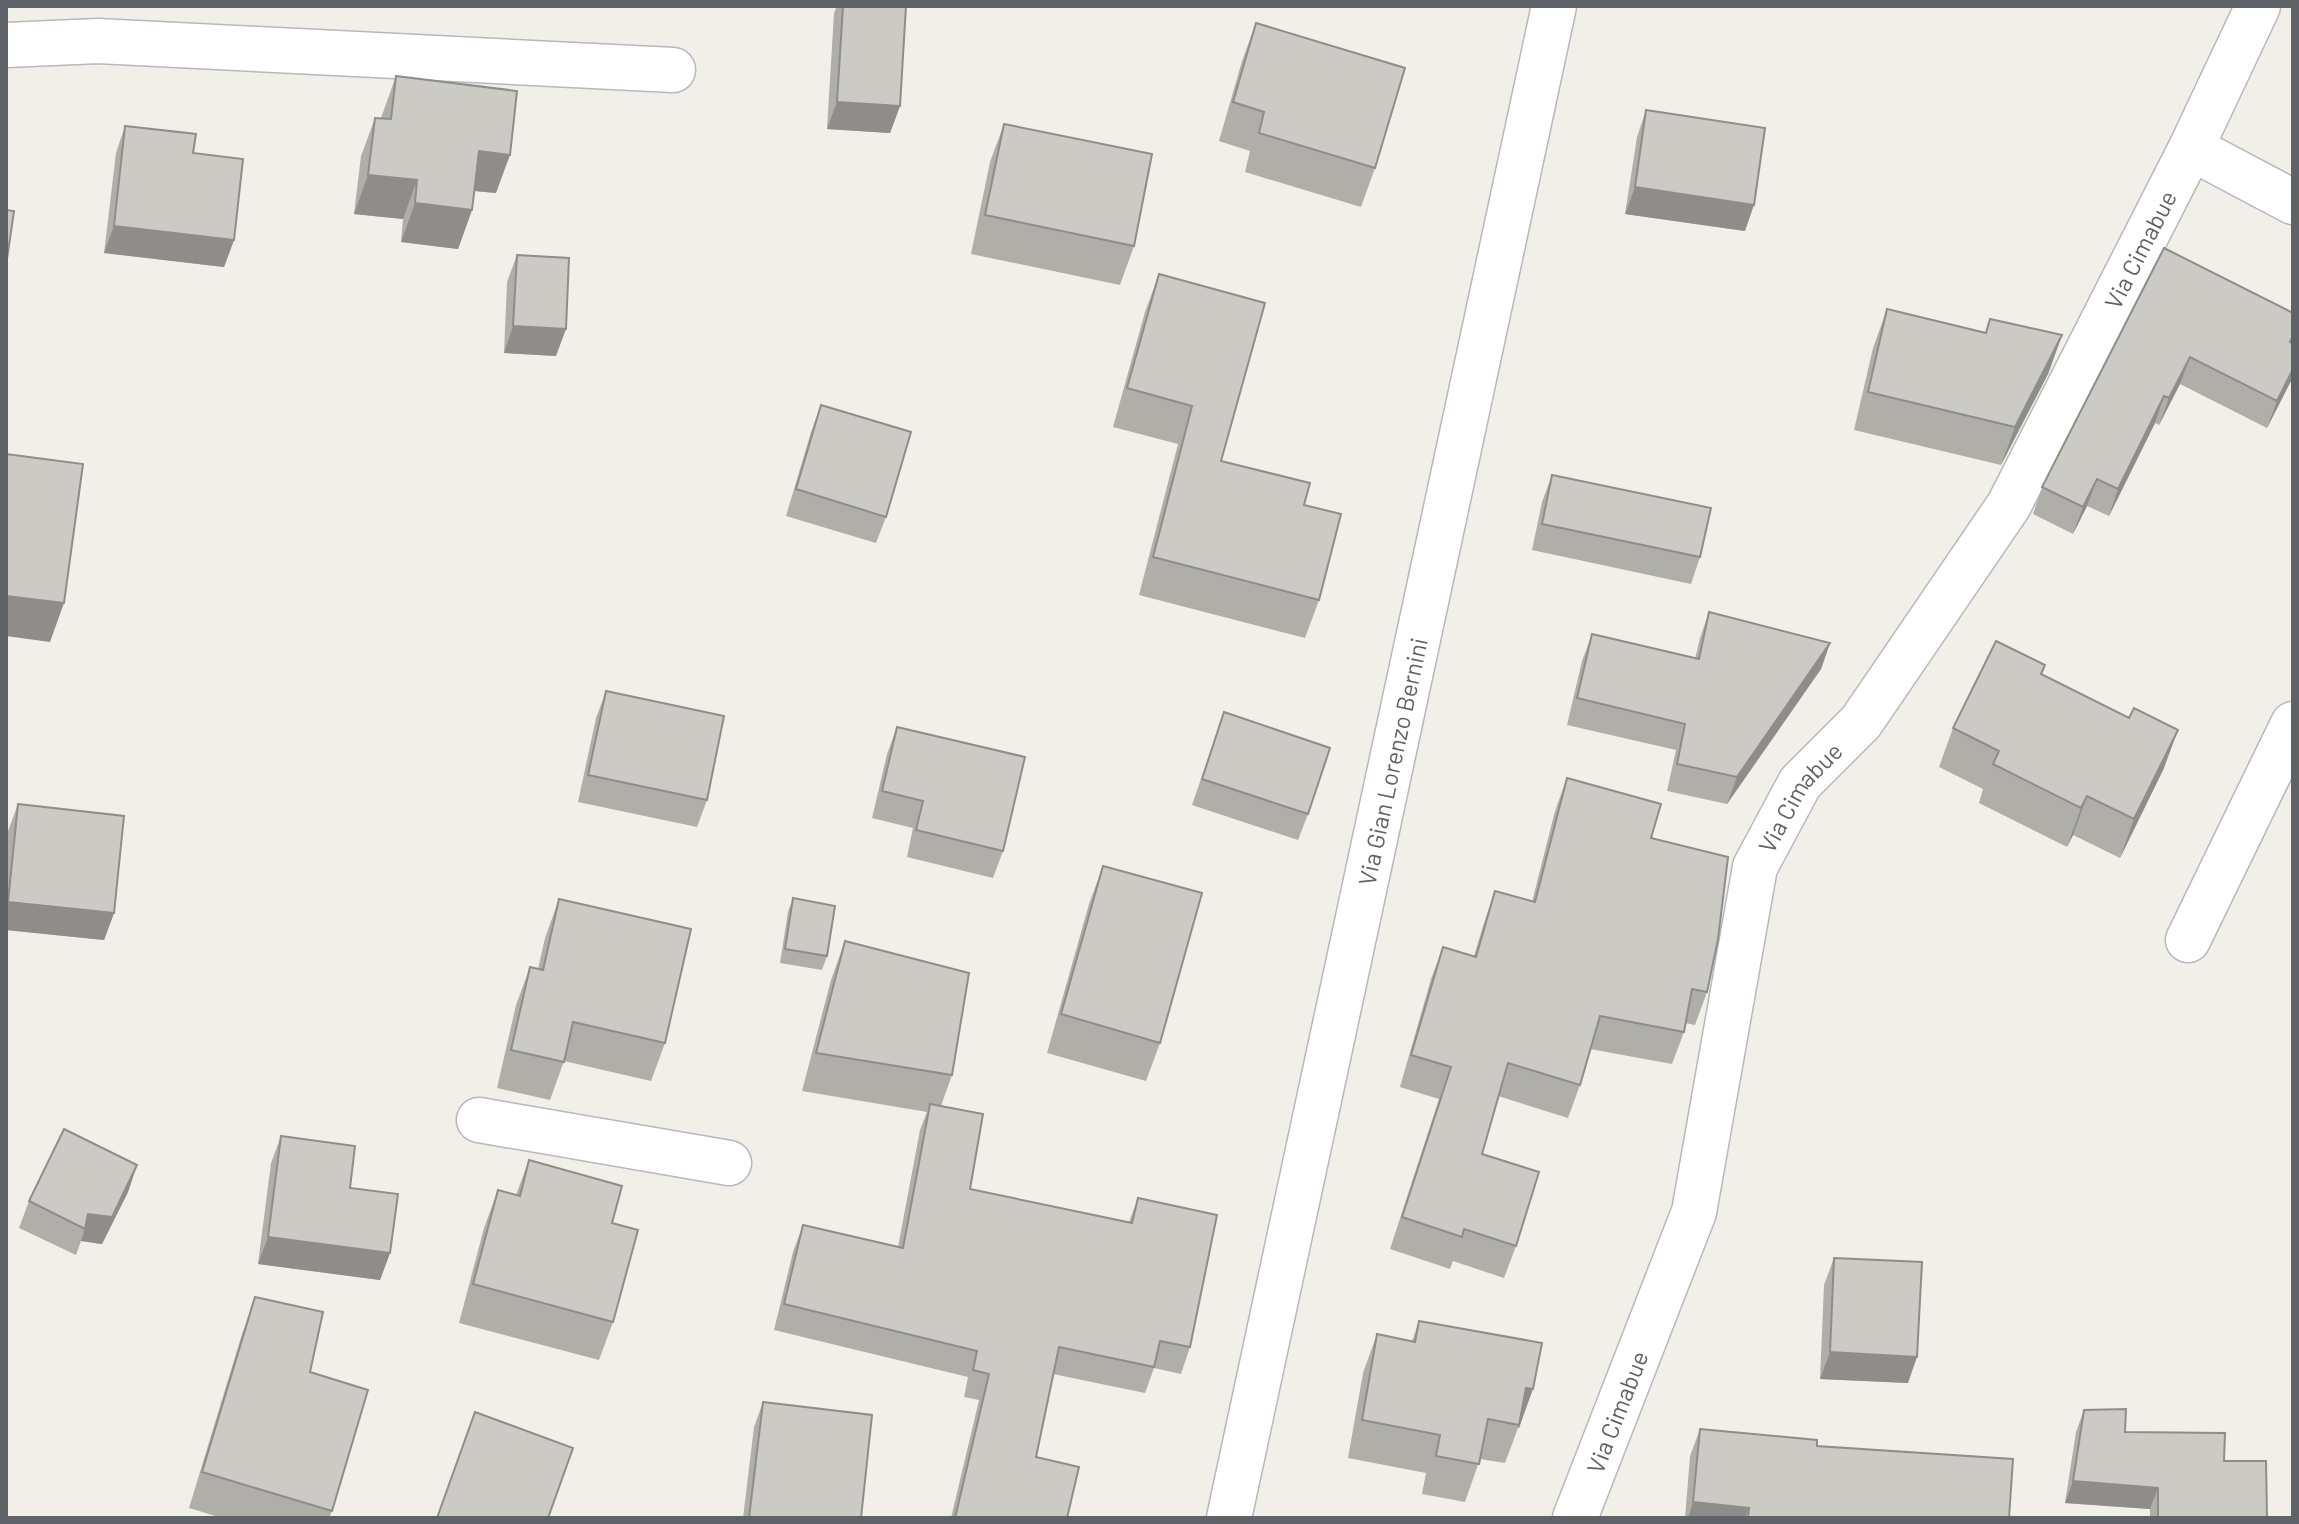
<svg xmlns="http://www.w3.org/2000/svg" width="2299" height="1524" viewBox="0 0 2299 1524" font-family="Barlow,sans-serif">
<rect width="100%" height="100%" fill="#f1efe8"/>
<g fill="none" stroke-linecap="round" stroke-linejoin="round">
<g stroke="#b5b8bc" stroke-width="47">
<g id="minor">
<path d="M 2258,6 L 2191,148 L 2293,202"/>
<path d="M 6,45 L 98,41 L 673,70"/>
<path d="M 2188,940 L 2293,724"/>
<path d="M 479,1120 L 729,1163"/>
<path id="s1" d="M 1229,1518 L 1554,6"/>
<path id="s2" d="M 1575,1518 L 1694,1212 L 1755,867 L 1800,783 L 1861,722 L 2009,505 L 2191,148"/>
</g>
</g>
<use href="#minor" stroke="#fff" stroke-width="44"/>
</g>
<path fill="#afaea9" d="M 837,6 L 906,6 L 900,106 L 890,133 L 827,129 L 834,13 Z
M 1256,23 L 1375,168 L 1361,207 L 1245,172 L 1250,151 L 1219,141 L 1242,61 Z
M 396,76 L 496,193 L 474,191 L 472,210 L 458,249 L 401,242 L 403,219 L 354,214 L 361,156 L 375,118 L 381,118 Z
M 1646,110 L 1745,231 L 1625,214 L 1637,137 Z
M 1004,124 L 1134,246 L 1120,285 L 971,254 L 990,162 Z
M 125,126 L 193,153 L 234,240 L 224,267 L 104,253 L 116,153 Z
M 2164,248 L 2293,344 L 2293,377 L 2267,428 L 2180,384 L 2159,425 L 2155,423 L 2109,516 L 2087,506 L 2073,534 L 2033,514 L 2042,487 Z
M 517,255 L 556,356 L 504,353 L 507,282 Z
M 1159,274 L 1221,461 L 1304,505 L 1319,600 L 1305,638 L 1139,595 L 1178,444 L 1113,427 L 1145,312 Z
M 1887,309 L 1985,333 L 1990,319 L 2062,335 L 2048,374 L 2001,465 L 1854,430 L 1873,348 Z
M 821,405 L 886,517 L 876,543 L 786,516 L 811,432 Z
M 1552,475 L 1700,557 L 1691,584 L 1532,550 L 1542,502 Z
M 1709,612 L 1830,643 L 1821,669 L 1727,804 L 1667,791 L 1676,750 L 1567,725 L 1582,661 L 1592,634 L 1695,659 L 1700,638 Z
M 2045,665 L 2041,674 L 2164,768 L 2120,858 L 2073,835 L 2067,847 L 1979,803 L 1983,789 L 1939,767 L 1953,728 Z
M 606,691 L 707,800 L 697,827 L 578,802 L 596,718 Z
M 1224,712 L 1308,814 L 1298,840 L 1192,805 Z
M 897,727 L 1003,851 L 993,878 L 907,857 L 913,828 L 872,818 L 887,754 Z
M 1567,778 L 1651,838 L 1707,992 L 1695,1025 L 1685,1023 L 1684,1032 L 1672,1064 L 1590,1049 L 1580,1085 L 1568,1118 L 1498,1096 L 1482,1154 L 1516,1246 L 1504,1278 L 1453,1261 L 1450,1269 L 1390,1249 L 1439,1099 L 1400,1087 L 1431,979 L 1443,947 L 1474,956 L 1484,923 L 1495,891 L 1532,902 L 1555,811 Z
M 18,804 L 114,913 L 104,940 L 6,930 L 6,849 L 8,831 Z
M 1103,866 L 1160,1043 L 1146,1081 L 1047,1053 L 1089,904 Z
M 793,898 L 827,956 L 822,970 L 780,963 L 788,912 Z
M 559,899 L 665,1043 L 651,1081 L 564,1061 L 550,1100 L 497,1088 L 516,1005 L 530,967 L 538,969 L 545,938 Z
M 845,941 L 952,1075 L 941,1106 L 970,1189 L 1129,1222 L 1138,1198 L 1190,1347 L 1181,1374 L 1154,1368 L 1145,1393 L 1053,1374 L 1036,1457 L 1067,1518 L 951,1518 L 979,1400 L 964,1397 L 968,1377 L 774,1330 L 793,1252 L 803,1225 L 898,1247 L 920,1130 L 927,1112 L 802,1091 L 831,980 Z
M 281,1136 L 350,1188 L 390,1253 L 380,1280 L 258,1264 L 271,1163 Z
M 529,1160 L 612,1223 L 613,1322 L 599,1360 L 459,1323 L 484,1228 L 498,1190 L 516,1195 Z
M 137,1165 L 128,1192 L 102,1244 L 81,1241 L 76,1255 L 19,1228 L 29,1201 Z
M 1834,1258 L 1908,1383 L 1820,1379 L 1824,1285 Z
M 255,1297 L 310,1372 L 332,1511 L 329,1518 L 222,1518 L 189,1508 L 242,1334 Z
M 1419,1321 L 1542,1343 L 1519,1428 L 1518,1428 L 1505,1463 L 1480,1459 L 1465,1502 L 1422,1494 L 1426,1473 L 1348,1458 L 1363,1373 L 1377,1334 L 1412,1341 Z
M 763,1402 L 861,1518 L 743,1518 L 754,1427 Z
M 2084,1410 L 2125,1432 L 2224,1461 L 2267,1518 L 2150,1518 L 2150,1509 L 2065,1503 L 2076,1432 Z
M 1700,1429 L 1817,1446 L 2009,1518 L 1685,1518 L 1690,1456 Z"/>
<path fill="#8f8d8a" d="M 837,102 L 900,106 L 890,133 L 827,129 Z
M 479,151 L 510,155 L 496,193 L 465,190 Z
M 368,175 L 417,180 L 403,219 L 354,214 Z
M 1635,187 L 1754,205 L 1745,231 L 1625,214 Z
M 415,203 L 472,210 L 458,249 L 401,242 Z
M 114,226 L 234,240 L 224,267 L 104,253 Z
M 513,326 L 566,329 L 556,356 L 504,353 Z
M 2062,335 L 2048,374 L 2001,465 L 2015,427 Z
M 2190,357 L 2180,384 L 2159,425 L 2169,398 Z
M 2293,369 L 2293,377 L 2267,428 L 2277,401 Z
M 2164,396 L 2155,423 L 2109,516 L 2118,489 Z
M 2097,479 L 2087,506 L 2073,534 L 2083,507 Z
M 6,596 L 64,603 L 50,642 L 6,636 Z
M 1830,643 L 1821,669 L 1727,804 L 1737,777 Z
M 2178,730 L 2164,768 L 2120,858 L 2134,819 Z
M 2087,796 L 2073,835 L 2067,847 L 2081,808 Z
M 8,902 L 114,913 L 104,940 L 6,930 L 6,907 Z
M 137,1165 L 128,1192 L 102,1244 L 81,1241 L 85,1229 L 88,1214 Z
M 268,1237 L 390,1253 L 380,1280 L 258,1264 Z
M 1830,1352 L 1917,1357 L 1908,1383 L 1820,1379 Z
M 1526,1388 L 1533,1389 L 1519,1428 L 1518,1428 Z
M 2073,1481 L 2158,1488 L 2150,1509 L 2065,1503 Z
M 1693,1502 L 1749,1508 L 1745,1518 L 1688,1518 Z"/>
<path fill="#cccac5" stroke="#8f8d8a" stroke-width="2" d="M 843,6 L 906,6 L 900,106 L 837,102 Z
M 1256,23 L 1405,68 L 1375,168 L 1259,133 L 1264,112 L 1233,102 Z
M 396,76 L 517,91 L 510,155 L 479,151 L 472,210 L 415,203 L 417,180 L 368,175 L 375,118 L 391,119 Z
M 1646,110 L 1765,128 L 1754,205 L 1635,187 Z
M 1004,124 L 1152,154 L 1134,246 L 985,215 Z
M 125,126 L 196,134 L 193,153 L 243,159 L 234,240 L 114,226 Z
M 6,210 L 14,211 L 6,266 Z
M 2164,248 L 2293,313 L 2293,336 L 2290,342 L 2293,344 L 2293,369 L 2277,401 L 2190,357 L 2169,398 L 2164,396 L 2118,489 L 2097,479 L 2083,507 L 2042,487 Z
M 517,255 L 569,258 L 566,329 L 513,326 Z
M 1159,274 L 1265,303 L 1221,461 L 1310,483 L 1304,505 L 1341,514 L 1319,600 L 1153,557 L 1192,406 L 1127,388 Z
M 1887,309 L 1986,333 L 1990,319 L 2062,335 L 2015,427 L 1868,392 Z
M 821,405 L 911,432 L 886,517 L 796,489 Z
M 6,454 L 83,464 L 64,603 L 6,596 Z
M 1552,475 L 1711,508 L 1700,557 L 1542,524 Z
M 1709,612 L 1830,643 L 1737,777 L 1677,764 L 1685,724 L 1577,698 L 1592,634 L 1699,659 Z
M 1996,641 L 2045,665 L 2041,674 L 2129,718 L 2134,708 L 2178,730 L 2134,819 L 2087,796 L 2081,808 L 1993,764 L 1999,751 L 1953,728 Z
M 606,691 L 724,716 L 707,800 L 588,775 Z
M 1224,712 L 1330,748 L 1308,814 L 1202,779 Z
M 897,727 L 1025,757 L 1003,851 L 916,830 L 923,801 L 882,791 Z
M 1567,778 L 1661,804 L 1651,838 L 1728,857 L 1718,939 L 1707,992 L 1692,989 L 1684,1032 L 1600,1016 L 1580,1085 L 1508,1063 L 1482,1154 L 1539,1172 L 1516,1246 L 1464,1229 L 1462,1237 L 1402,1217 L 1451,1067 L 1411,1055 L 1443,947 L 1476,957 L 1495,891 L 1535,902 Z
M 18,804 L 124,816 L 114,913 L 8,902 Z
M 1103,866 L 1202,893 L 1160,1043 L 1061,1014 Z
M 793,898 L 835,906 L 827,956 L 785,949 Z
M 559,899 L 691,929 L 665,1043 L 573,1022 L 564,1062 L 511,1050 L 530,967 L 543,970 Z
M 845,941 L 969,973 L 952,1075 L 816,1053 Z
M 930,1104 L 983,1114 L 970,1189 L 1132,1223 L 1138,1198 L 1217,1215 L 1190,1347 L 1160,1341 L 1154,1367 L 1059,1347 L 1036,1457 L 1079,1467 L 1067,1518 L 955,1518 L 989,1374 L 973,1370 L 977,1351 L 784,1304 L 803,1225 L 903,1248 Z
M 64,1129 L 137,1165 L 112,1217 L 88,1214 L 85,1229 L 29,1201 Z
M 281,1136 L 355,1146 L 350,1188 L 398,1194 L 390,1253 L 268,1237 Z
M 529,1160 L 622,1186 L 612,1223 L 638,1230 L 613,1322 L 473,1284 L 498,1190 L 520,1196 Z
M 1834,1258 L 1922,1262 L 1917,1357 L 1830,1352 Z
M 255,1297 L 323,1312 L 310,1372 L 368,1390 L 332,1511 L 202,1472 Z
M 1419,1321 L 1542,1343 L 1533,1389 L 1526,1388 L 1519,1425 L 1488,1419 L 1479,1464 L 1436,1456 L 1440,1435 L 1362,1420 L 1377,1334 L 1415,1342 Z
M 763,1402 L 872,1415 L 861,1518 L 749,1518 Z
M 2126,1409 L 2125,1432 L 2225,1433 L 2224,1461 L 2266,1461 L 2267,1518 L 2158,1518 L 2158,1488 L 2073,1481 L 2084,1410 Z
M 475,1412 L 573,1448 L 548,1518 L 437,1518 Z
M 1700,1429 L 1817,1440 L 1817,1446 L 2013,1459 L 2009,1518 L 1748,1518 L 1749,1508 L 1693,1502 Z"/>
<g text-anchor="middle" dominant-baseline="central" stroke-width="7" stroke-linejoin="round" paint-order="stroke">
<g font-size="24" fill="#5f6368" stroke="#fff">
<text stroke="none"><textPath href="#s2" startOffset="1410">Via Cimabue</textPath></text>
<text stroke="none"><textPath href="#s1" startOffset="774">Via Gian Lorenzo Bernini</textPath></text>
<text stroke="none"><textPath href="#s2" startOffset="762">Via Cimabue</textPath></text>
<text stroke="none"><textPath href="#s2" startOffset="114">Via Cimabue</textPath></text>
</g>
</g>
<rect width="2299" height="1524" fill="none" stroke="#5f6368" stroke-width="16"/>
</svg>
